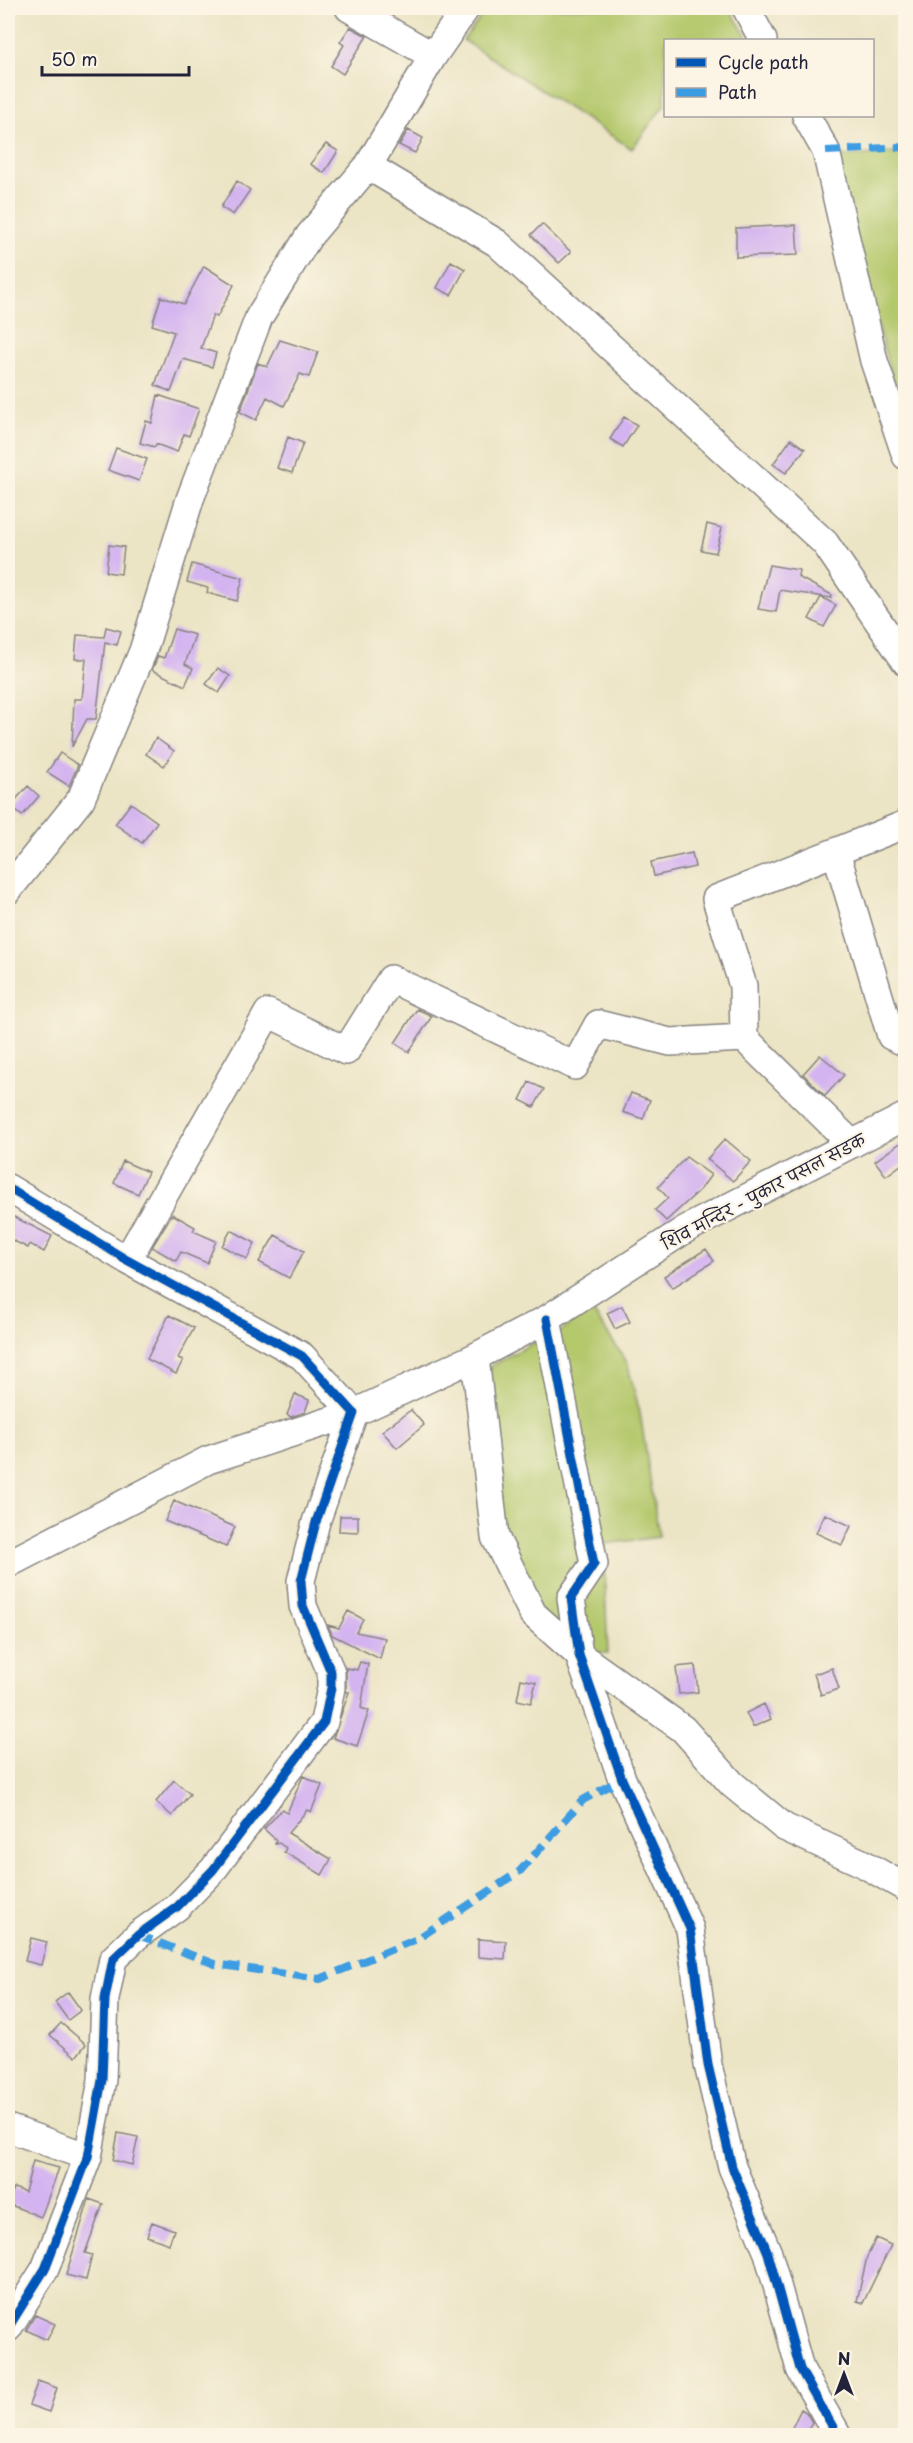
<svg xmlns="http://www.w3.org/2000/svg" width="913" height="2443" viewBox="0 0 913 2443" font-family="'Playpen Sans','Playpen Sans Deva',sans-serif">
<rect width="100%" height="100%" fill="#fcf5e5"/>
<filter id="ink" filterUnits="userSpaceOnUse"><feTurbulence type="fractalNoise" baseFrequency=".0167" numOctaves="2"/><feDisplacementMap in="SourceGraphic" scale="12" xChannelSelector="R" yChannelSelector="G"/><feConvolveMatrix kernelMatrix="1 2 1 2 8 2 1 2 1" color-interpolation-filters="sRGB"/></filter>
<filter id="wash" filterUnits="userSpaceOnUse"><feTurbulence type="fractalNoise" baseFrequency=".008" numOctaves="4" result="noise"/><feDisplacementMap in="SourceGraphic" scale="24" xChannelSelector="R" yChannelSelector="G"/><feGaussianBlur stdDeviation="1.35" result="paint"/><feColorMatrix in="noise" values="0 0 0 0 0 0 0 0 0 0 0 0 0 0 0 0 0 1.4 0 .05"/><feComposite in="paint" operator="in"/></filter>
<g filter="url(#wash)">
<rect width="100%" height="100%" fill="#ebe4c5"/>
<path fill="#b4c86c" stroke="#6b7554" stroke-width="1.5" d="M 488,8 L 729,8 L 749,40 L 666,40 L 665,104 L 632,149 L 463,40 Z
M 905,152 L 905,417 L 887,360 L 832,157 Z
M 591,1309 L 627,1362 L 640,1413 L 659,1537 L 604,1544 L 557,1334 Z
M 544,1337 L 587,1558 L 568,1634 L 540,1611 L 504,1537 L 482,1371 Z
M 604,1564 L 608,1653 L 589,1652 L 578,1602 Z"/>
<g id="blocks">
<path fill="#d4b4f0" d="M 350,27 L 367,36 L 343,74 L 331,66 L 344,45 L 340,42 Z
M 408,130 L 423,138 L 415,153 L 399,145 Z
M 326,144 L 338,151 L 324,173 L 310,164 Z
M 237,181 L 250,190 L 233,215 L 221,207 Z
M 542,224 L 571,252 L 559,263 L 531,235 Z
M 796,225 L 798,255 L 736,257 L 736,228 Z
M 451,261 L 465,269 L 451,295 L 437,288 Z
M 204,266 L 234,285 L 217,317 L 213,315 L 201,348 L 216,353 L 212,367 L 183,359 L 171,392 L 155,385 L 174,332 L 152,325 L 161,297 L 184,304 Z
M 280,340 L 318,352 L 309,377 L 300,374 L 284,406 L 267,397 L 256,420 L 240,412 L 258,363 L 267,367 Z
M 158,395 L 199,409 L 189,436 L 184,434 L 177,452 L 156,444 L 155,447 L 140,443 L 146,421 L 152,423 Z
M 624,417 L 637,425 L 623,447 L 610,439 Z
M 288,437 L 303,443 L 292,473 L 277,468 Z
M 791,439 L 805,449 L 786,473 L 773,464 Z
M 116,448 L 147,459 L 139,481 L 108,470 Z
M 707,524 L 722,528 L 716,553 L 701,550 Z
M 109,545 L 124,547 L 121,574 L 106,572 Z
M 192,564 L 243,578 L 237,601 L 207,593 L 208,588 L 187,582 Z
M 769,565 L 799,570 L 798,577 L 832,595 L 831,598 L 780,590 L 776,612 L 758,609 Z
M 821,597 L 836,605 L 824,627 L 809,619 Z
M 106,627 L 121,631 L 117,645 L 105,642 L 96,719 L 87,719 L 72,747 L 74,699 L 82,699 L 86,659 L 75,659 L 77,635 L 104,637 Z
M 174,629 L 195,635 L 185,664 L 193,668 L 185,686 L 152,670 L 158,656 L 164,658 Z
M 218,668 L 230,676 L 219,693 L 206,684 Z
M 156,738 L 174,751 L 164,766 L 146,754 Z
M 60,753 L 78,765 L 69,786 L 47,772 Z
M 28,786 L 39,796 L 22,816 L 10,806 Z
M 131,803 L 157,822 L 142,843 L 115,824 Z
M 692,853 L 695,867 L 654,876 L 651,862 Z
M 417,1009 L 432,1016 L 409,1052 L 395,1043 Z
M 820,1055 L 844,1075 L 825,1096 L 803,1074 Z
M 529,1082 L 544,1089 L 534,1107 L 520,1100 Z
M 631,1093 L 650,1100 L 643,1119 L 623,1112 Z
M 725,1139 L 751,1161 L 733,1181 L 707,1159 Z
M 906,1139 L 906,1161 L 886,1176 L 875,1161 Z
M 686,1157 L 711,1175 L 700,1190 L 666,1221 L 655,1210 L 668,1198 L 658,1187 Z
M 123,1161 L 148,1172 L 138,1194 L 114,1183 Z
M 8,1214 L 52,1236 L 44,1252 L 30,1244 L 28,1248 L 8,1238 Z
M 172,1214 L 195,1227 L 193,1231 L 216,1241 L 207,1263 L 181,1252 L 176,1261 L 152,1247 Z
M 231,1230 L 255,1243 L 247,1259 L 222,1246 Z
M 275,1235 L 304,1251 L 289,1278 L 259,1262 Z
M 706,1249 L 714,1261 L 672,1288 L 664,1276 Z
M 622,1306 L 630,1322 L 615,1329 L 607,1313 Z
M 169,1315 L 194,1328 L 178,1358 L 183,1360 L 176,1374 L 147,1359 Z
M 295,1394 L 309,1400 L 305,1412 L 291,1417 L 287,1415 Z
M 411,1410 L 424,1425 L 397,1448 L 382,1431 Z
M 174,1501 L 235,1527 L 226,1547 L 165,1521 Z
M 825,1514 L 851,1526 L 842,1545 L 816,1533 Z
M 340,1516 L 358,1516 L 358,1532 L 339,1531 Z
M 348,1611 L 363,1619 L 356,1632 L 385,1638 L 380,1659 L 332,1635 L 328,1625 L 339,1628 Z
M 360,1662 L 368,1664 L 361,1708 L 369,1711 L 357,1746 L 333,1738 L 349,1692 L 346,1692 L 346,1668 L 357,1670 Z
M 695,1665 L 698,1692 L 679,1694 L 676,1667 Z
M 832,1668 L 839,1689 L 821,1695 L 814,1674 Z
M 521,1679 L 536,1682 L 531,1703 L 517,1700 Z
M 764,1704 L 771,1719 L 753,1727 L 746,1713 Z
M 303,1776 L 322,1785 L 311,1812 L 307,1810 L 288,1833 L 331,1859 L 322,1875 L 284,1852 L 286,1848 L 279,1843 L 275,1844 L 276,1840 L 264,1829 L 282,1809 L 287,1813 Z
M 174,1780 L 190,1794 L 172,1816 L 156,1802 Z
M 31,1938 L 47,1942 L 41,1965 L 25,1961 Z
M 478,1939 L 506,1941 L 505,1959 L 478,1957 Z
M 68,1992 L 81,2010 L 68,2020 L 55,2002 Z
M 61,2023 L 86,2044 L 76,2057 L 50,2035 Z
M 118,2133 L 138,2137 L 132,2165 L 113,2160 Z
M 33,2161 L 59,2168 L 41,2217 L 8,2204 L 14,2188 L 25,2192 Z
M 89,2199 L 103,2204 L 85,2253 L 92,2255 L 86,2280 L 66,2275 Z
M 152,2222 L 174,2230 L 169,2244 L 147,2236 Z
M 876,2238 L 891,2245 L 863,2303 L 857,2301 L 867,2257 Z
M 35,2315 L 55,2324 L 47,2340 L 26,2330 Z
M 38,2381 L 57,2388 L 49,2412 L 29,2405 Z
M 801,2409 L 806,2412 L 812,2422 L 805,2436 L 788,2436 Z"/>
</g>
</g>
<g filter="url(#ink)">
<use href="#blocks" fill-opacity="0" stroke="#868380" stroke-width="1.5"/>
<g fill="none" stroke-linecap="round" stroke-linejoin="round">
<g stroke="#868380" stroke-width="30">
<path id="minor" d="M 349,8 L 433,56
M 746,8 L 763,40
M 806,116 L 826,151 L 874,361 L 906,456
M 368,166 L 497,243 L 825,543 L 906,662
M 836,852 L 891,1036 L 906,1043
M 8,890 L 81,799 L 143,651 L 190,499 L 259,317 L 309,236 L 368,166 L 433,56 L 466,8
M 744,1038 L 743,986 L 716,899 L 906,824
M 8,1188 L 127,1260 L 302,1356 L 354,1413 L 316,1522 L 301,1581 L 303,1606 L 331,1672 L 331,1688 L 324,1722 L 213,1870 L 177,1907 L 138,1935 L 113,1959 L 105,1999 L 102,2080 L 88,2157 L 45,2269 L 8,2328
M 127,1260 L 268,1013 L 346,1051 L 391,979 L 575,1066 L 598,1024 L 670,1042 L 744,1038 L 852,1144
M 547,1319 L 594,1564 L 571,1598 L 579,1655 L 622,1779 L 690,1929 L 708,2065 L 732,2167 L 768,2253 L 800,2369 L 838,2436
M 475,1357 L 495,1537 L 533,1614 L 579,1655 L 683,1729 L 732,1784 L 784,1827 L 862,1863 L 906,1888
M 8,1564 L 208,1460 L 354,1413 L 475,1357 L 547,1319 L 686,1229 L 906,1116
M 8,2128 L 88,2157"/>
</g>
<use href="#minor" stroke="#fff" stroke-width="27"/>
<path stroke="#3c9ce2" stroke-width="8" stroke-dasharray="15 8" stroke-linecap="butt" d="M 826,151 L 906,147
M 138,1935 L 215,1964 L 320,1979 L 417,1939 L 520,1871 L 583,1800 L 622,1779"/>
<g stroke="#fcf5e5" stroke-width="13">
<path id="cycleway" d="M 8,1188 L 127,1260 L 302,1356 L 354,1413 L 316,1522 L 301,1581 L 303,1606 L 331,1672 L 331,1688 L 324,1722 L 213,1870 L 177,1907 L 138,1935 L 113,1959 L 105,1999 L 102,2080 L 88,2157 L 45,2269 L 8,2328
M 547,1319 L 594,1564 L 571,1598 L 579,1655 L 622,1779 L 690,1929 L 708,2065 L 732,2167 L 768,2253 L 800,2369 L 838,2436"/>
</g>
<use href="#cycleway" stroke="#0057b8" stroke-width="9"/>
</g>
</g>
<g text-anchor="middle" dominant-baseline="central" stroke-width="4.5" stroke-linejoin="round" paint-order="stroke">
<g font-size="16" fill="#22223b" stroke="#fcf5e5">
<text transform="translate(763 1191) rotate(-28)">शिव मन्दिर - पुकार पसल सडक</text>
</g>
</g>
<rect width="913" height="2443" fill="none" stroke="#fcf5e5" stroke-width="30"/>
<rect x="664" y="39" width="210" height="78" fill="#fcf5e5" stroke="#a5a1a1" stroke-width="1.5"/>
<rect x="676" y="58" width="30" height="9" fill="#0057b8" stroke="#a5a1a1" stroke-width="1.5"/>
<text x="718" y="69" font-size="18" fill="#22223b">Cycle path</text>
<rect x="676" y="88" width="30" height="9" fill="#3c9ce2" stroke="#a5a1a1" stroke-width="1.5"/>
<text x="718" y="99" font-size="18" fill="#22223b">Path</text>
<g transform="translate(844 2374)" stroke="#fcf5e5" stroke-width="4.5" paint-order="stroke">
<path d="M0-4.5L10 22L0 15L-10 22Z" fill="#22223b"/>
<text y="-9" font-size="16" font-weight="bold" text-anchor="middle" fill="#22223b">N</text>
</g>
<path d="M42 66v9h147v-9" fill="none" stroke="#22223b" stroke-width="3"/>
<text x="51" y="66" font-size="18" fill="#22223b" stroke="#fcf5e5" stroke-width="4.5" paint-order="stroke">50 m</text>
</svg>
